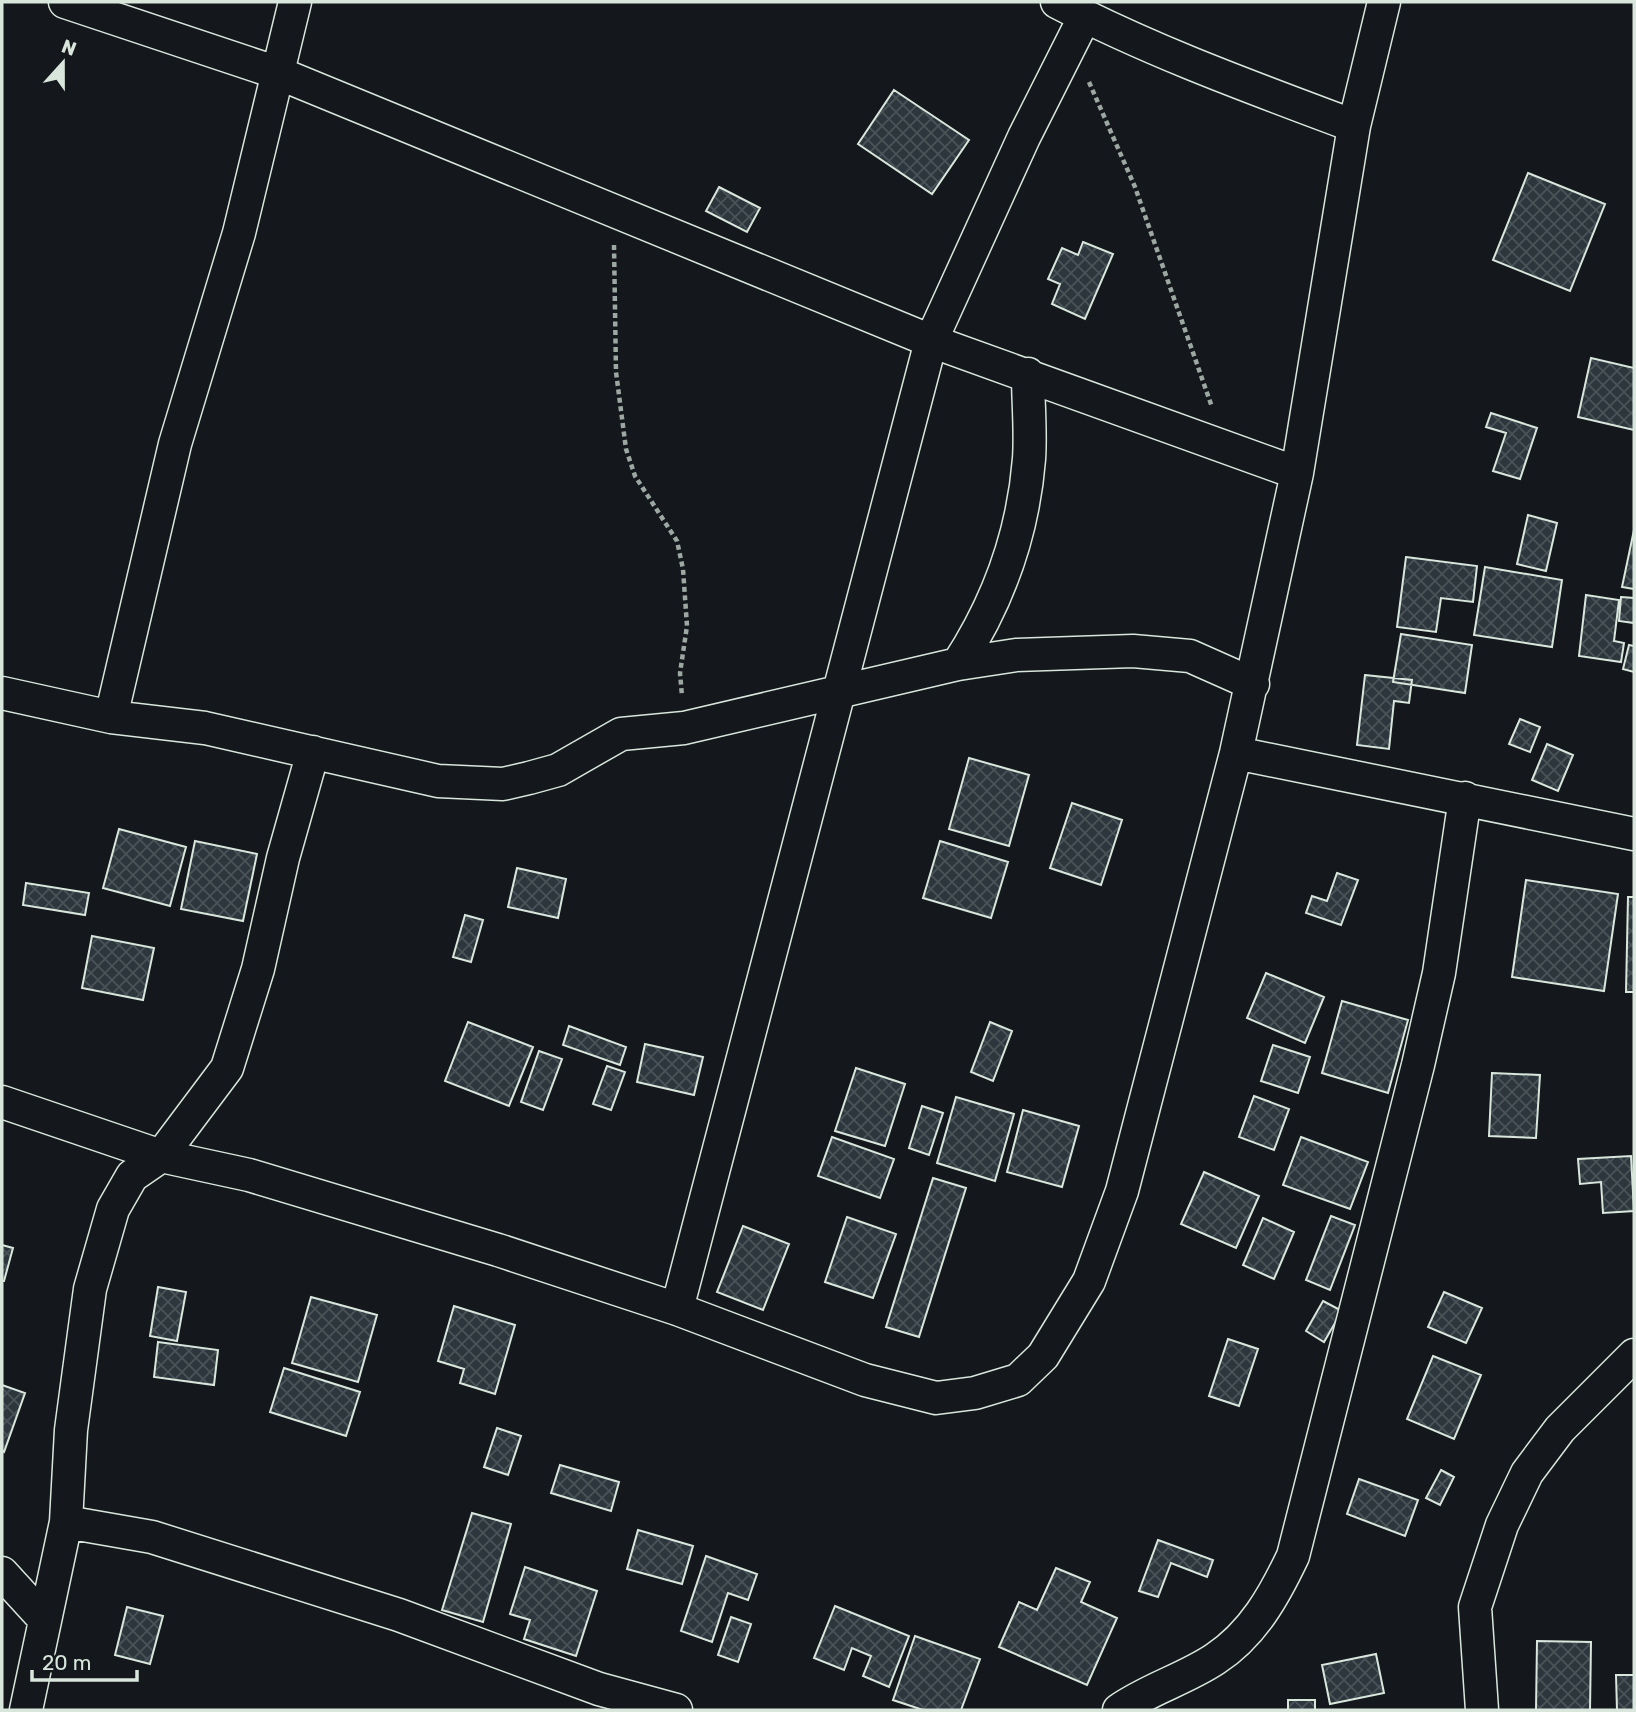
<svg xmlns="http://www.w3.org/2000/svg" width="1636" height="1712" viewBox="0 0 1636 1712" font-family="Rubik,sans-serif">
<defs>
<pattern id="building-cross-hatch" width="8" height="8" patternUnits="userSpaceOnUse" patternTransform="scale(1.75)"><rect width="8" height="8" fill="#2c363c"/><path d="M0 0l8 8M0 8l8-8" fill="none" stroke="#4a5358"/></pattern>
</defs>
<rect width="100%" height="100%" fill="#14181c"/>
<path fill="url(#building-cross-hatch)" stroke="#d8e6dc" stroke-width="2" d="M 894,90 L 969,140 L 932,194 L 858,144 Z
M 1528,173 L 1605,204 L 1570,291 L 1493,260 Z
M 719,187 L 760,208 L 747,232 L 706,211 Z
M 1083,242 L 1113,254 L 1085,319 L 1052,304 L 1060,284 L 1048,279 L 1062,248 L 1078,255 Z
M 1591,358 L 1634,368 L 1634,430 L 1578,417 Z
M 1491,413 L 1537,428 L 1520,479 L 1493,471 L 1506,433 L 1486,427 Z
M 1528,515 L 1557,523 L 1546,571 L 1517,564 Z
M 1634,530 L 1634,589 L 1622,587 Z
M 1406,557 L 1477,566 L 1473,602 L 1441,598 L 1436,632 L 1397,627 Z
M 1485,567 L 1562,580 L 1552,647 L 1474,635 Z
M 1586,595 L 1619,600 L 1614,641 L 1624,643 L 1621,662 L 1579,656 Z
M 1621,597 L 1634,598 L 1634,623 L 1619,621 Z
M 1401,634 L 1472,645 L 1465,693 L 1393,682 Z
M 1629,645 L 1634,646 L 1634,672 L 1623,669 Z
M 1365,675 L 1412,680 L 1409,703 L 1394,701 L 1389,749 L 1357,745 Z
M 1520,719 L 1540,727 L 1530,752 L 1509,744 Z
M 1547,744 L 1573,755 L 1558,791 L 1532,780 Z
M 969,758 L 1029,775 L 1009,846 L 949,829 Z
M 1072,803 L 1122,820 L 1101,885 L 1050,868 Z
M 119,829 L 186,847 L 170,906 L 103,888 Z
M 195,841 L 257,854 L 243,921 L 181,909 Z
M 940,841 L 1008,862 L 991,918 L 923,898 Z
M 517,868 L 566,879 L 558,918 L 508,907 Z
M 1337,873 L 1358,880 L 1341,925 L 1306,913 L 1312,896 L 1327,901 Z
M 1526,880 L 1618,894 L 1604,991 L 1512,977 Z
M 26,883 L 89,893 L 85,915 L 23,905 Z
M 1628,897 L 1634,897 L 1634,992 L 1626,992 Z
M 465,915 L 483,920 L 471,962 L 453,957 Z
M 92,936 L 154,948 L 143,1000 L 82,988 Z
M 1266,973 L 1324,997 L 1305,1043 L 1247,1018 Z
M 1342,1001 L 1408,1020 L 1388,1093 L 1322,1073 Z
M 468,1022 L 533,1047 L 509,1106 L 445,1081 Z
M 990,1022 L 1012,1031 L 993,1081 L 971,1072 Z
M 569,1026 L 626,1047 L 620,1065 L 563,1045 Z
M 645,1044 L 703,1057 L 694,1095 L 637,1082 Z
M 1273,1045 L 1310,1057 L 1298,1093 L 1261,1081 Z
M 539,1051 L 562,1059 L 543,1110 L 521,1102 Z
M 607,1066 L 625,1072 L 611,1110 L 593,1104 Z
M 856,1068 L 905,1084 L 885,1146 L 835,1131 Z
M 1492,1073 L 1540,1075 L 1536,1138 L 1489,1136 Z
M 1254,1096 L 1289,1109 L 1274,1150 L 1239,1137 Z
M 956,1097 L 1014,1114 L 995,1181 L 937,1163 Z
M 922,1106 L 943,1113 L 929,1155 L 909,1148 Z
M 1023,1110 L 1079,1126 L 1062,1187 L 1007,1172 Z
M 832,1137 L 894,1159 L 880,1198 L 818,1176 Z
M 1301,1137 L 1368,1162 L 1350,1209 L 1283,1185 Z
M 1631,1156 L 1634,1211 L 1603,1213 L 1601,1182 L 1580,1184 L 1578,1159 Z
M 1204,1172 L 1259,1196 L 1236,1248 L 1181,1224 Z
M 933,1178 L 966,1188 L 919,1337 L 886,1327 Z
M 1331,1216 L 1355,1225 L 1330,1290 L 1306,1280 Z
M 847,1217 L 896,1234 L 873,1298 L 825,1282 Z
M 1263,1218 L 1294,1232 L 1274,1279 L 1243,1265 Z
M 743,1226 L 789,1244 L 763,1310 L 717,1292 Z
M 2,1245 L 13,1248 L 4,1281 L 2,1281 Z
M 158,1287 L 186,1292 L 177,1341 L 150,1336 Z
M 1444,1292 L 1482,1308 L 1466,1343 L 1428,1327 Z
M 311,1297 L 377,1315 L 358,1382 L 292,1363 Z
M 1323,1301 L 1342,1311 L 1324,1342 L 1306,1331 Z
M 454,1306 L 515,1325 L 495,1394 L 460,1383 L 464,1369 L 438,1361 Z
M 1228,1339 L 1258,1349 L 1239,1406 L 1209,1396 Z
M 158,1342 L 218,1350 L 214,1385 L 154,1377 Z
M 1433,1356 L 1481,1375 L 1454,1439 L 1407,1419 Z
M 284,1368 L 360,1392 L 346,1436 L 270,1412 Z
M 2,1385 L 25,1393 L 4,1452 L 2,1451 Z
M 497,1428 L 521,1436 L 508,1475 L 484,1467 Z
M 560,1465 L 619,1482 L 611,1511 L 551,1493 Z
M 1441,1470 L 1454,1477 L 1440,1505 L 1426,1498 Z
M 1359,1479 L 1418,1500 L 1405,1536 L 1347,1514 Z
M 472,1513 L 511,1524 L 483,1622 L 442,1610 Z
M 638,1530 L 693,1546 L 682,1584 L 627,1569 Z
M 1158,1540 L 1213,1560 L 1207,1577 L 1171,1563 L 1158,1597 L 1139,1591 Z
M 706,1556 L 757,1574 L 748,1600 L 728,1593 L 712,1642 L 681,1631 Z
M 525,1567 L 597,1591 L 576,1656 L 524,1639 L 530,1620 L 510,1614 Z
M 1056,1568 L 1090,1582 L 1081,1602 L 1117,1618 L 1087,1685 L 999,1647 L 1019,1602 L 1037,1610 Z
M 835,1606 L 909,1636 L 889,1687 L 863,1676 L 871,1656 L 852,1648 L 844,1670 L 814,1658 Z
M 127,1607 L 163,1616 L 150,1664 L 115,1655 Z
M 731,1617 L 751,1624 L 738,1662 L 718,1655 Z
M 915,1636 L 980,1659 L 961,1710 L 923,1710 L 893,1700 Z
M 1537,1641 L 1591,1642 L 1590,1710 L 1536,1710 Z
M 1376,1654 L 1384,1693 L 1330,1704 L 1322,1665 Z
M 1616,1675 L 1634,1675 L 1634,1710 L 1617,1710 Z
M 1288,1700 L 1315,1700 L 1315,1710 L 1288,1710 Z"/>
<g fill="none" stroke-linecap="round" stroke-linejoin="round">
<g stroke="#d8e6dc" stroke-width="35">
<path id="minor" d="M 65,2 L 278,73 L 931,341 L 1297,473
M 1057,2 C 1153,52 1253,88 1354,126
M 958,664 C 999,601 1023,535 1029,459 C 1031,431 1028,402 1028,374
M 2,693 L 111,717 L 205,728 L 438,781 L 503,784 L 529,778 L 558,770 L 621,734 L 684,728 L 958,664 L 1016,655 L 1133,651 L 1190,656 L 1253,684
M 111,717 L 175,444 L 239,233 L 295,2
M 1236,753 L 1634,834
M 2,1102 L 161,1156 L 227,1068 L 258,969 L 283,858 L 313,752
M 677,1309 L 931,341 L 1024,137 L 1085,16
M 66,1522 L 152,1537 L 399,1615 L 599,1689 L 676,1710
M 2,1573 L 45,1620
M 26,1710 L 66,1522 L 71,1430 L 90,1289 L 113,1209 L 132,1176 L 161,1156 L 249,1175 L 498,1250 L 677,1309 L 865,1380 L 936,1398 L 975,1393 L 1018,1380 L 1043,1356 L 1089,1281 L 1122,1191 L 1236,753 L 1297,473 L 1354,126 L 1384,2
M 1119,1710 C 1149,1689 1185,1679 1215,1659 C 1253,1634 1274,1596 1293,1556 L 1418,1065 L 1439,973 L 1465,798
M 1482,1710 L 1475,1607 L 1502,1525 L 1527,1473 L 1560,1429 L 1634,1355"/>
</g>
<path stroke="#9da8a2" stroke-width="4.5" stroke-dasharray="5 3.5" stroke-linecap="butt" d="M 1089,82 L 1135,187 L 1212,407
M 614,245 L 616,372 L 626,449 L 635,476 L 677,541 L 683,569 L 687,626 L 680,673 L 682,696"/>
<use href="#minor" stroke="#14181c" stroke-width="32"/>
</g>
<rect width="1636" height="1712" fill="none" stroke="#d8e6dc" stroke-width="7"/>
<g transform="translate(63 63) rotate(21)" stroke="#14181c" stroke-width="5" paint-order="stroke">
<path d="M0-5L12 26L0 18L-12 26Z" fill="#d8e6dc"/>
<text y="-10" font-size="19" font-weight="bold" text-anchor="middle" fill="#d8e6dc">N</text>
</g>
<path d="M32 1670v10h105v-10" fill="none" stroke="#d8e6dc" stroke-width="3.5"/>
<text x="42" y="1670" font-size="21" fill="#d8e6dc" stroke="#14181c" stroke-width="5" paint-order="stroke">20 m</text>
</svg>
